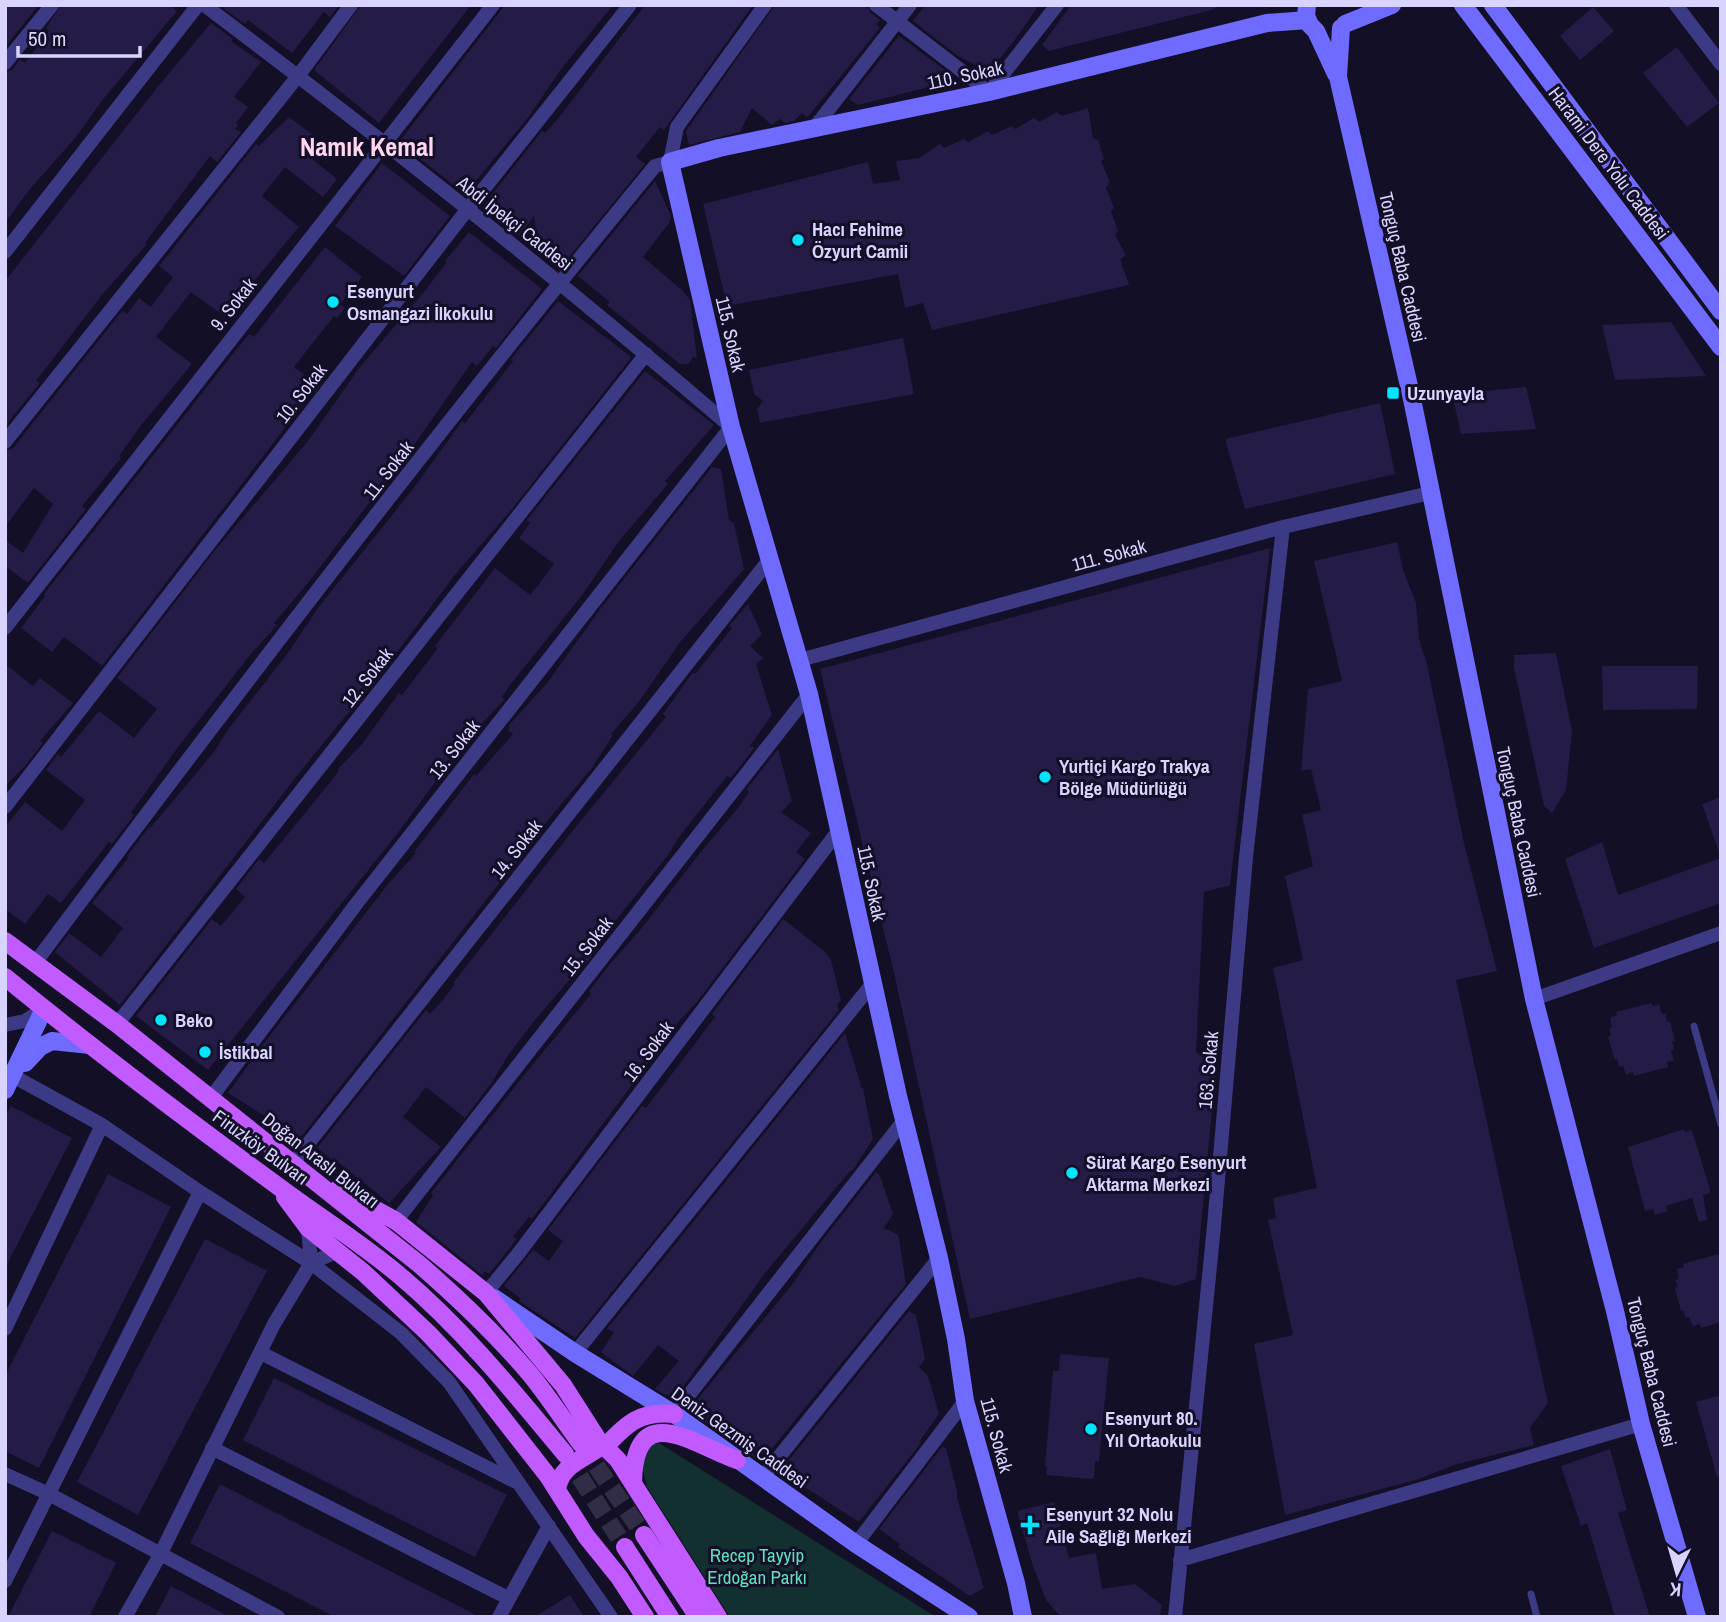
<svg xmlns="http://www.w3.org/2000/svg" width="1726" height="1622" viewBox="0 0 1726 1622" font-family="'Archivo Narrow',sans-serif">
<rect width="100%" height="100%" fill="#130f26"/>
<path fill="#12302f" d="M 659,1443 L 936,1617 L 730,1617 L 647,1487 L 640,1458 L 647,1446 Z"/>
<path fill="#241b47" d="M 5,5 L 39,5 L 5,47 Z
M 61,5 L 170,5 L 177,11 L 104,98 L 76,137 L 30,189 L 5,223 L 5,72 L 12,70 L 20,59 L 25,63 L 49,31 L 46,28 Z
M 225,5 L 339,5 L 330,17 L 324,12 L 292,53 L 248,20 L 245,24 L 223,8 Z
M 361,5 L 471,5 L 379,123 L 314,70 Z
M 505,5 L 613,5 L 562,68 L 527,119 L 465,194 L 399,142 Z
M 645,5 L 753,5 L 664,130 L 660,127 L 636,157 L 645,164 L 565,262 L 560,261 L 538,244 L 534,216 L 519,236 L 486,209 L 493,200 L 489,198 L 542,131 L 545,133 L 557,120 Z
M 775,5 L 867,5 L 870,12 L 880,20 L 876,24 L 880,28 L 807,118 L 802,113 L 794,121 L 785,123 L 780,119 L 772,125 L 752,108 L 740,132 L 689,145 L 686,131 Z
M 925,5 L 1039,5 L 1017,37 L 989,72 L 958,56 L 913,21 Z
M 1071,5 L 1215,5 L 1215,9 L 1049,51 L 1042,45 Z
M 1593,7 L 1614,31 L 1580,60 L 1560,36 Z
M 211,23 L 233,39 L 231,41 L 261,62 L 234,97 L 248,107 L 236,123 L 238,125 L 235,129 L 241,132 L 217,162 L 210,156 L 145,243 L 147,244 L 102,295 L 36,381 L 40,383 L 5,426 L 5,281 L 156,89 Z
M 899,36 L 945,70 L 946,79 L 941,84 L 858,105 L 849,99 Z
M 1677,47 L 1719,103 L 1687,127 L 1643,73 Z
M 1088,108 L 1093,139 L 1098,140 L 1104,159 L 1101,161 L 1110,182 L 1106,188 L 1114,208 L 1111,211 L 1118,231 L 1115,235 L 1126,255 L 1120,259 L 1129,285 L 932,330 L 923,303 L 905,308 L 898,274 L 727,306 L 703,204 L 868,162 L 873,184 L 900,180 L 896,161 L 919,158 L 940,144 L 944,148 L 964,139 L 968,142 L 988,131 L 992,135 L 1012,126 L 1015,129 L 1034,118 L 1039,122 L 1057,112 L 1062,116 Z
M 289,117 L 314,136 L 302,151 L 337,179 L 323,197 L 285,167 L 262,196 L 299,227 L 250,286 L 227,318 L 191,292 L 156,337 L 192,364 L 142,424 L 119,456 L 121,458 L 82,506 L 86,509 L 28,583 L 5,566 L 5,540 L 23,553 L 53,504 L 34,488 L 5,527 L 5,451 L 13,448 L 122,311 L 127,314 L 139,298 L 151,307 L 173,277 L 159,266 L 256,144 L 259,146 Z
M 382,163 L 450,216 L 404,276 L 335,226 Z
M 655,181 L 671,216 L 669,223 L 643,257 L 682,290 L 690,300 L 697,358 L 693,357 L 688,364 L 680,364 L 607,305 L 610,302 L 578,276 Z
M 469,232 L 542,289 L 496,348 L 493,346 L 477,366 L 472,362 L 396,471 L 372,499 L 308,583 L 274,623 L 277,625 L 250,655 L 178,747 L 131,813 L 134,815 L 112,844 L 109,842 L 61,903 L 48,894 L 25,924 L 5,909 L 5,827 L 25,802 L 62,831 L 85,800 L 46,770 L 58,754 L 61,757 L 99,711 L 134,738 L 157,709 L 117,678 L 216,549 L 308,441 L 359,368 L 424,292 L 447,262 L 445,261 Z
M 325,247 L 362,277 L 340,304 L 345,308 L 337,318 L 334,316 L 294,367 L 319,385 L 304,399 L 281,433 L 102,666 L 64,637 L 52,652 L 21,628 L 45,596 L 44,594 L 236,350 L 249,334 L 254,337 Z
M 558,301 L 630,356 L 630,359 L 512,509 L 454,576 L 386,667 L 303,768 L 120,1005 L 55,952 L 69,933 L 101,957 L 123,928 L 92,903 L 129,857 L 127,856 L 150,826 L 151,827 L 214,752 L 229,728 L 288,653 L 318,608 L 416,485 L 462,421 L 465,423 L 480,404 L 513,361 L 511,359 Z
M 1671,322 L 1706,376 L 1615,380 L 1602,325 Z
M 903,338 L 914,394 L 760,423 L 757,409 L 763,401 L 754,394 L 749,370 Z
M 645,371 L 714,425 L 665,481 L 668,484 L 619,541 L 583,594 L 510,685 L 502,697 L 505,699 L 465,742 L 394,838 L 208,1070 L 136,1016 L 212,919 L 221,926 L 245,897 L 236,889 L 259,859 L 264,863 L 328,785 L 339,770 L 338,769 L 362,744 L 399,693 L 402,695 L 438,648 L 435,646 L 495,568 L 530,595 L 539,584 L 554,564 L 519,538 L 530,523 L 527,520 Z
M 1526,387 L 1536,429 L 1461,434 L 1452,394 Z
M 1380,403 L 1395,474 L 1245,509 L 1225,439 Z
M 712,467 L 721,469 L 729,520 L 734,523 L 744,569 L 681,641 L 638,703 L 611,734 L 613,735 L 592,768 L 553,814 L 298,1141 L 265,1116 L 228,1093 L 271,1034 L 389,883 L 416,853 L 414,852 L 474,774 L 476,776 L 513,734 L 508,730 L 510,727 L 508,726 L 547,683 L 601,608 Z
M 1397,542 L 1403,570 L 1416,603 L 1419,639 L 1427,664 L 1464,843 L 1497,971 L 1456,980 L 1548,1403 L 1530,1428 L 1534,1445 L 1454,1465 L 1419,1479 L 1285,1515 L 1254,1344 L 1293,1335 L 1268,1220 L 1276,1218 L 1273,1198 L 1317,1188 L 1273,968 L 1303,960 L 1285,876 L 1313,866 L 1302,815 L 1321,810 L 1311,769 L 1301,771 L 1308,689 L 1342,681 L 1314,561 Z
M 1270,548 L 1230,885 L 1204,892 L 1196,1052 L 1216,1068 L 1196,1279 L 1175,1286 L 1140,1277 L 970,1319 L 894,973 L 820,669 Z
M 748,604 L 762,634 L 750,646 L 763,658 L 756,664 L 772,715 L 749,747 L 755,747 L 731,778 L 727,776 L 679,837 L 668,855 L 592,950 L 595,952 L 574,979 L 572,977 L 535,1020 L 509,1054 L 492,1082 L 465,1118 L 426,1087 L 403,1117 L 441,1147 L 389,1203 L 338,1162 L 337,1164 L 317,1148 L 426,1010 L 430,1014 L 442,1001 L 455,984 L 453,983 L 574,829 L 666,717 L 663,714 L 693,672 L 695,674 L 732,628 L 729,626 Z
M 1556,653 L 1572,731 L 1566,790 L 1552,813 L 1544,806 L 1514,668 L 1514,655 Z
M 5,664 L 33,686 L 40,678 L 73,703 L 40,741 L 43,743 L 25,766 L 5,786 Z
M 1602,666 L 1698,666 L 1697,709 L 1603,710 Z
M 778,749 L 792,801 L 781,812 L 811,833 L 796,852 L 805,859 L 697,1002 L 681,1019 L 532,1219 L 529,1217 L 513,1237 L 517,1239 L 510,1248 L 489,1274 L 485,1271 L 482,1275 L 416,1222 L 433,1195 L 431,1193 L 529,1069 L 591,994 L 589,991 L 610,964 L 641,929 L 699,854 L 738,808 L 749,792 L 746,790 Z
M 1721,797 L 1721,852 L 1719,852 L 1702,804 Z
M 1602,842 L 1618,895 L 1721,858 L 1721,903 L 1594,948 L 1565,859 Z
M 783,919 L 824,951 L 831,960 L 841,1000 L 837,1005 L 839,1010 L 575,1338 L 519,1301 L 521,1299 L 504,1286 L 533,1250 L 549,1261 L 563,1241 L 548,1230 L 642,1106 L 646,1108 L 715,1017 L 712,1014 Z
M 1651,1003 L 1653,1006 L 1659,1004 L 1662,1014 L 1666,1014 L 1667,1022 L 1670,1022 L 1675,1041 L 1672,1041 L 1674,1050 L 1671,1050 L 1674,1061 L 1667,1062 L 1668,1067 L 1634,1076 L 1633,1072 L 1626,1075 L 1623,1066 L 1619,1067 L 1617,1059 L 1615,1060 L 1608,1037 L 1611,1036 L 1609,1028 L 1612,1027 L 1610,1018 L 1617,1015 L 1616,1012 Z
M 845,1033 L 862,1089 L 863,1088 L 873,1139 L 853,1170 L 850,1171 L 765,1273 L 675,1398 L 662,1393 L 655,1389 L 679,1361 L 658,1345 L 633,1376 L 601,1352 L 614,1332 L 607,1329 Z
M 11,1106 L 72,1138 L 5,1268 L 5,1117 Z
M 1684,1129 L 1685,1132 L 1692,1130 L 1711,1193 L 1703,1195 L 1707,1220 L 1699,1222 L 1692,1198 L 1666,1206 L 1667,1211 L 1655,1215 L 1653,1209 L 1645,1211 L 1628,1147 Z
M 876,1172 L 880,1176 L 893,1214 L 884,1228 L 897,1234 L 899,1238 L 906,1284 L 761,1462 L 690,1412 L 700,1396 L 791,1286 L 821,1242 Z
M 108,1174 L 171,1207 L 39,1468 L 5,1451 L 5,1376 Z
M 205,1239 L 267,1271 L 138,1515 L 77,1482 Z
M 1718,1254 L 1721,1261 L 1721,1322 L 1701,1328 L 1700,1324 L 1693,1326 L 1689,1317 L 1685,1318 L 1684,1311 L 1681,1311 L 1675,1288 L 1678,1287 L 1675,1280 L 1679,1279 L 1677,1269 L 1684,1267 L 1683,1264 Z
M 909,1311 L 916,1315 L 925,1359 L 919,1367 L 928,1376 L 939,1414 L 919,1442 L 921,1443 L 859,1522 L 780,1471 Z
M 1060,1354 L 1109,1358 L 1099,1461 L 1095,1461 L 1094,1478 L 1091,1479 L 1046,1475 L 1047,1466 L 1045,1466 L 1053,1371 L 1059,1371 Z
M 274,1378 L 507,1495 L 475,1557 L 243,1440 Z
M 1721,1395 L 1721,1476 L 1717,1477 L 1696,1402 Z
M 942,1447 L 946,1448 L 957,1491 L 957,1498 L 984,1588 L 970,1596 L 898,1547 L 900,1544 L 879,1529 Z
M 1610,1449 L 1627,1510 L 1618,1513 L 1650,1617 L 1615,1617 L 1587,1523 L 1581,1526 L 1561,1466 Z
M 220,1484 L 480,1617 L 335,1617 L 190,1543 Z
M 1054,1502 L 1069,1558 L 1096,1553 L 1102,1589 L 1135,1584 L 1162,1605 L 1160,1617 L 1061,1617 L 1046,1600 L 1033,1566 L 1017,1511 Z
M 52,1531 L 116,1563 L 89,1617 L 8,1617 Z
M 171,1586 L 230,1617 L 155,1617 Z
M 570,1595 L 584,1617 L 534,1617 Z"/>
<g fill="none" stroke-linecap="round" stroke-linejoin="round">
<path stroke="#312d47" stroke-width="18" stroke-dasharray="18 9" stroke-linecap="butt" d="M 581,1444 L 644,1535
M 565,1454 L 625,1547"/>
<path stroke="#3d3a85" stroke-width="7" d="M 1694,1026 L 1721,1124
M 1531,1594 L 1537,1617"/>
<path stroke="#3d3a85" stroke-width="14" d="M 204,5 C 384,140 560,280 731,427 L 357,903 L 210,1099
M 876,5 L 989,92 L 1057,5
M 1676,5 L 1721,64
M 5,63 L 52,5
M 815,127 L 910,5
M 5,252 L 198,5
M 5,442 L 298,76 L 351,5
M 5,628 L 493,5
M 800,660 L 1283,527 L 1430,493
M 5,807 L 467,210 L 630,5
M 35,963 C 236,693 441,426 655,166 L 670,162 L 677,127 L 765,5
M 1534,999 L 1721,933
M 117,1024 L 646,354
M 5,1025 L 25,1021 L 44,1009
M 13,1076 L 102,1125 L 200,1192 L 311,1263 L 401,1333 L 449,1382 L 611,1617
M 292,1164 L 770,559
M 396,1221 L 809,694
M 308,1228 L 311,1263
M 486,1293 L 518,1254 L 839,830
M 5,1329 L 102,1125
M 261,1353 L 514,1481
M 575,1353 L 873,983
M 674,1414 L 905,1119
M 212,1448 L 508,1598
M 5,1474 L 49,1494 L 278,1617
M 762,1478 L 939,1258
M 856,1544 L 965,1401
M 1180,1560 L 1641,1424
M 5,1581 L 200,1192
M 125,1617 L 160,1555 L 274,1324 L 311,1263 L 338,1251
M 499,1617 L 549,1526
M 1175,1617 L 1214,1226 L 1246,857 L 1283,527"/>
<path stroke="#6f6bff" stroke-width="18" d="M 1307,5 L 1306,17 L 1310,25 L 1316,31 L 1336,74
M 1463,5 L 1721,347
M 1493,5 L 1721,311
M 1345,24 L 1392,5
M 1341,28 L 1338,77 L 1412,399 L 1534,999 L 1615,1311 L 1641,1424 L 1697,1617
M 25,1063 L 40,1047 L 52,1041 L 90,1045
M 5,1090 L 44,1009
M 494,1298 L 575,1353 L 674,1414 L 856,1544 L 969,1617
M 1023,1617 L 1016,1583 L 965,1401 L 956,1339 L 939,1258 L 898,1096 L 809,694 L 731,427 L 670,162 L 719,148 L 989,92 L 1267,23 L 1308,20"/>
<path stroke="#c25bff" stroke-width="18" d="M 5,941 L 117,1024 L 419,1264 C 458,1298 496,1334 530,1374 C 548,1396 564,1421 581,1444
M 5,977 C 93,1049 183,1117 275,1184 C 316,1215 360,1242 399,1275 C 462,1328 513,1391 565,1454
M 338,1189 L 396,1221 L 486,1293 L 563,1385 L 602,1446
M 285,1197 L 308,1228 L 363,1272 L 428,1333 L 476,1384 L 548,1476 L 586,1536 L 619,1577 L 645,1617
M 605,1447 L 618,1460 L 718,1617
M 633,1482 C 635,1398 692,1444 737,1460
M 557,1490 C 560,1465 584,1459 602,1446 L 605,1447 C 627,1423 640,1411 674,1414
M 644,1535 L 698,1617
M 625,1547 L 670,1617"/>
</g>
<g fill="#00e5ff" stroke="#130f26" stroke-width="2.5">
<circle cx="798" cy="240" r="7"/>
<circle cx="333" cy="302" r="7"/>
<rect x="1386" y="386" width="14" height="14" rx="3.5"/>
<circle cx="1045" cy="777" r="7"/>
<circle cx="161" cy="1020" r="7"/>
<circle cx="205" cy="1052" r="7"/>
<circle cx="1072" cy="1173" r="7"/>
<circle cx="1091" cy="1429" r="7"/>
<path d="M1026.5 1514.5h7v7h7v7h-7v7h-7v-7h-7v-7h7z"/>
</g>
<g text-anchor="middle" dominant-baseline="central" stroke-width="6" stroke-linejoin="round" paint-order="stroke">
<g font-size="19" fill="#d9d4ff" stroke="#130f26">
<text transform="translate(965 75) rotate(-12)">110. Sokak</text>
<text transform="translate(1609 163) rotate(53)">Harami Dere Yolu Caddesi</text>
<text transform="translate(515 223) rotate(38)">Abdi İpekçi Caddesi</text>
<text transform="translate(1403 267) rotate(77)">Tonguç Baba Caddesi</text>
<text transform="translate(233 304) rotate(-52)">9. Sokak</text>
<text transform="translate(731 334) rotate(77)">115. Sokak</text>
<text transform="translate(301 393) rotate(-52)">10. Sokak</text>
<text transform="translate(388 470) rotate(-52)">11. Sokak</text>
<text transform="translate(1109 555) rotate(-15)">111. Sokak</text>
<text transform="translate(367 677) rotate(-52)">12. Sokak</text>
<text transform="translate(454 749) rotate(-52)">13. Sokak</text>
<text transform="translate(1519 822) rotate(78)">Tonguç Baba Caddesi</text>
<text transform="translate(516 849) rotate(-52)">14. Sokak</text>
<text transform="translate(872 883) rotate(78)">115. Sokak</text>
<text transform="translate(587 946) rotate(-52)">15. Sokak</text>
<text transform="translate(648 1051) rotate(-53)">16. Sokak</text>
<text transform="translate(1208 1070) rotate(-85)">163. Sokak</text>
<text transform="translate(261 1147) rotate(36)">Firuzköy Bulvarı</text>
<text transform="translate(321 1160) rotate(38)">Doğan Araslı Bulvarı</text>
<text transform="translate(1652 1372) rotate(76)">Tonguç Baba Caddesi</text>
<text transform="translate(997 1435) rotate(75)">115. Sokak</text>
<text transform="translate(740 1437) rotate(35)">Deniz Gezmiş Caddesi</text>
</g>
<g font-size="19" font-weight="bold" fill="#d9d4ff" stroke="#130f26" text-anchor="start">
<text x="812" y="229">Hacı Fehime<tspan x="812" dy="22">Özyurt Camii</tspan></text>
<text x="347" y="291">Esenyurt<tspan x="347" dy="22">Osmangazi İlkokulu</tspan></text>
<text x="1407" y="393">Uzunyayla</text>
<text x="1059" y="766">Yurtiçi Kargo Trakya<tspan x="1059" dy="22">Bölge Müdürlüğü</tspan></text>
<text x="175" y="1020">Beko</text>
<text x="219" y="1052">İstikbal</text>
<text x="1086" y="1162">Sürat Kargo Esenyurt<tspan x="1086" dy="22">Aktarma Merkezi</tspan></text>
<text x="1105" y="1418">Esenyurt 80.<tspan x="1105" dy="22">Yıl Ortaokulu</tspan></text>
<text x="1046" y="1514">Esenyurt 32 Nolu<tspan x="1046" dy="22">Aile Sağlığı Merkezi</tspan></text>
</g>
<g font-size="19" fill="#5fe0c0" stroke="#130f26">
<text x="757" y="1555">Recep Tayyip<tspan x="757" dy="22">Erdoğan Parkı</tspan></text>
</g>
<g font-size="26" font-weight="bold" fill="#ffd6f0" stroke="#130f26">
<text x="367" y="146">Namık Kemal</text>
</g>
</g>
<rect width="1726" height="1622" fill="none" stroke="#d9d4ff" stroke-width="14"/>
<g transform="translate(1677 1573) rotate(185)" stroke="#130f26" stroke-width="5" paint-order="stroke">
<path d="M0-5L12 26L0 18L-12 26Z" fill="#d9d4ff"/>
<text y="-10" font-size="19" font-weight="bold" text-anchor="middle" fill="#d9d4ff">K</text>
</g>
<path d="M18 46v10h122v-10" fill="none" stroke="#d9d4ff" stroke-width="3.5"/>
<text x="28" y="46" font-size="21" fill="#d9d4ff" stroke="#130f26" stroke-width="5" paint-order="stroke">50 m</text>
</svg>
